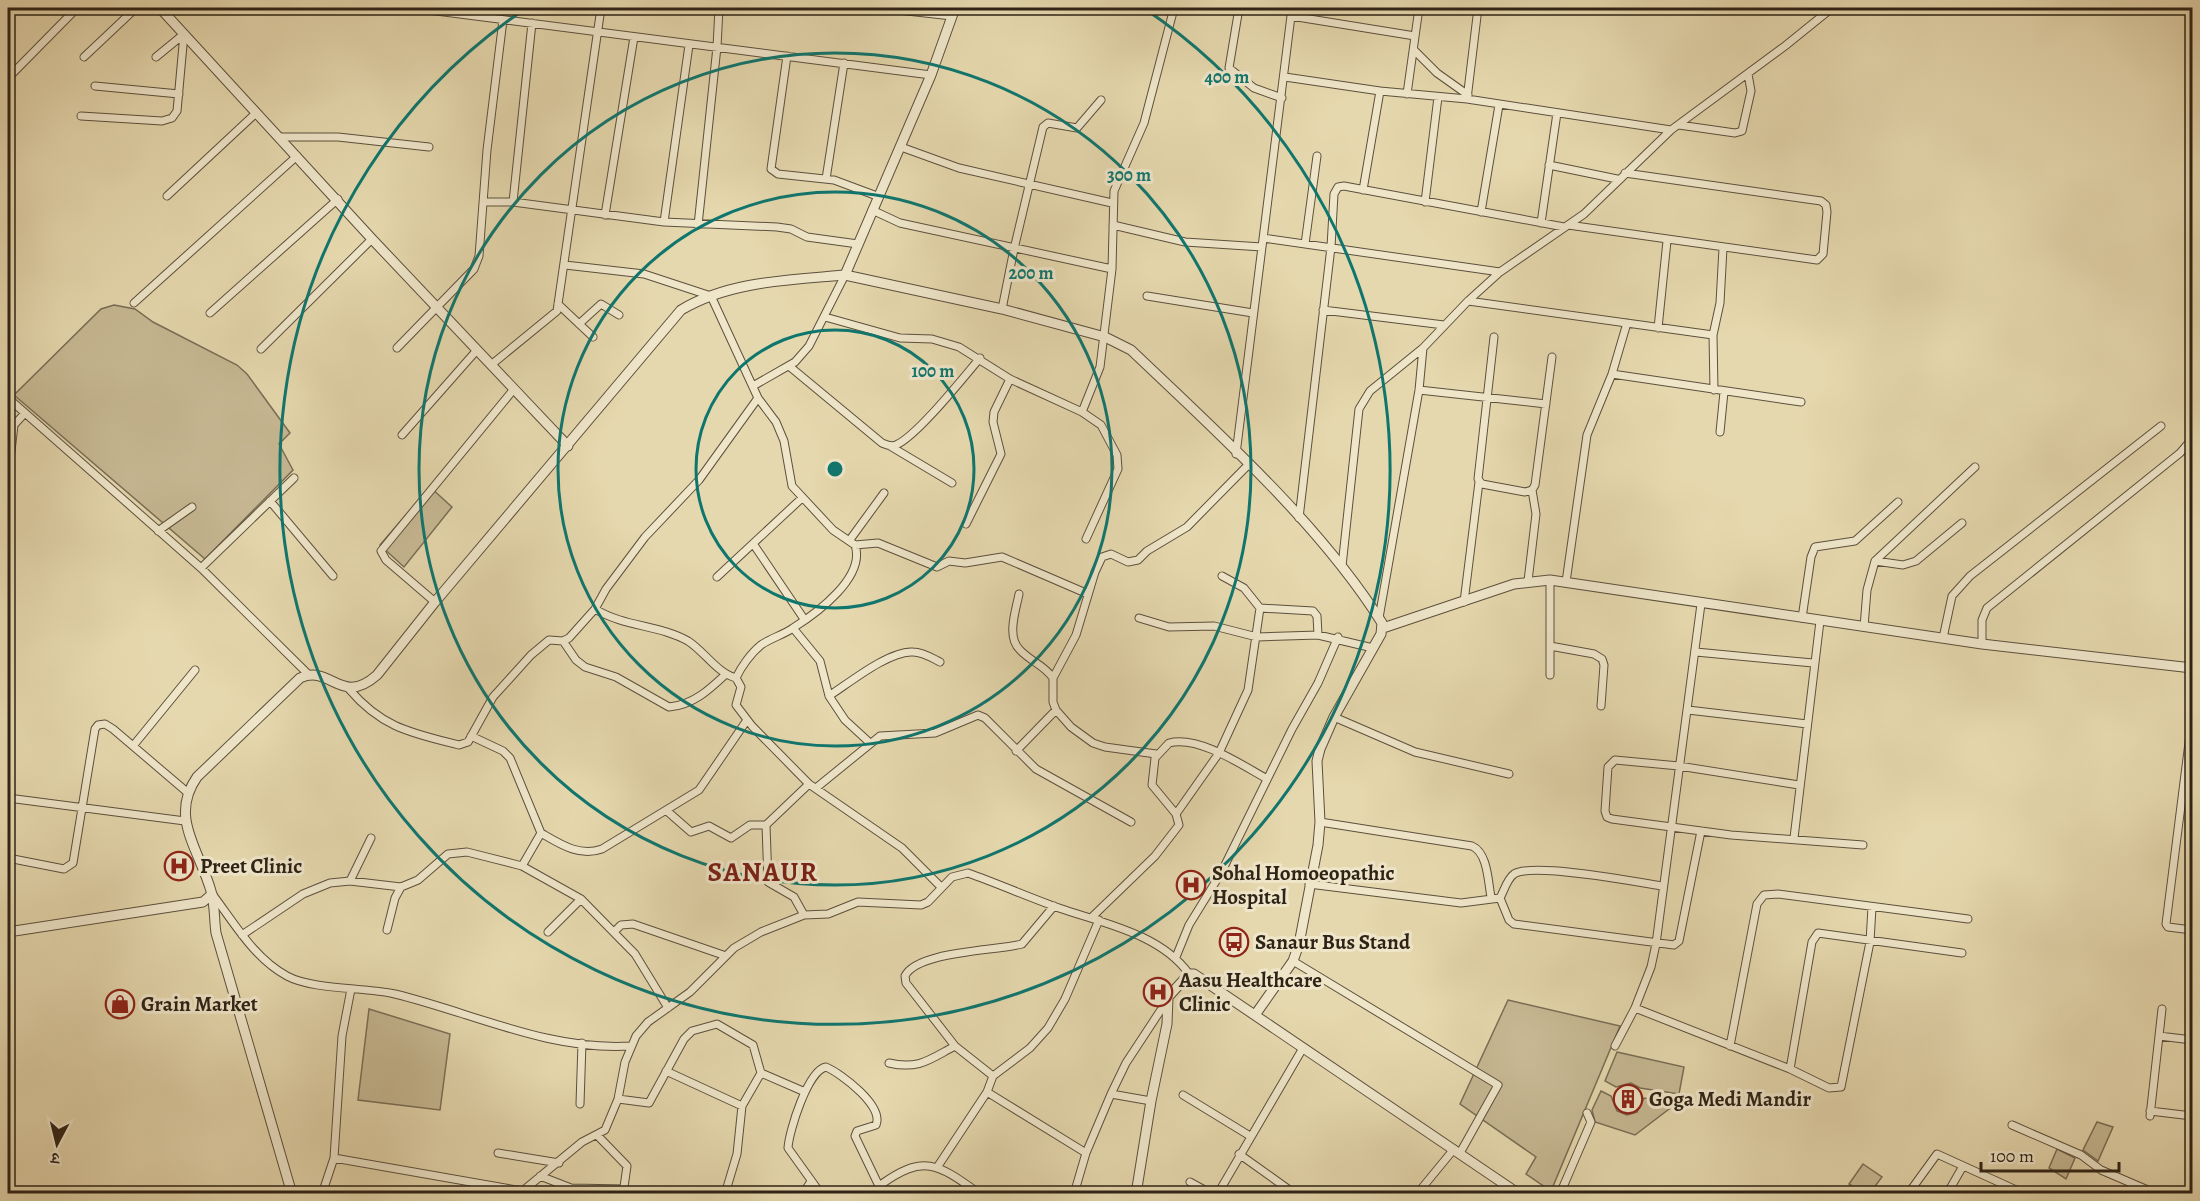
<svg xmlns="http://www.w3.org/2000/svg" width="2200" height="1201" viewBox="0 0 2200 1201" font-family="Alegreya,'Noto Serif Devanagari',serif">
<rect width="100%" height="100%" fill="#e6d8ae"/>
<filter id="stains"><feTurbulence type="fractalNoise" baseFrequency=".00333" numOctaves="4"/><feColorMatrix values="0 0 0 0 .2 0 0 0 0 .09 0 0 0 0 .02 0 0 0 .5 -.17"/></filter>
<radialGradient id="worn" r=".72"><stop offset=".6" stop-color="#630" stop-opacity="0"/><stop offset="1" stop-color="#630" stop-opacity=".3"/></radialGradient>
<path fill="#c7b994" stroke="#7a6e56" stroke-width="1.5" d="M 114,305 L 135,309 L 153,322 L 237,365 L 247,374 L 290,433 L 279,444 L 293,470 L 205,559 L 14,395 L 101,309 Z
M 430,487 L 452,507 L 404,567 L 380,545 Z
M 1508,1000 L 1620,1026 L 1551,1191 L 1526,1174 L 1536,1157 L 1460,1104 Z
M 369,1009 L 450,1034 L 440,1110 L 358,1100 Z
M 1617,1052 L 1684,1067 L 1679,1094 L 1640,1088 L 1631,1083 L 1616,1087 L 1605,1081 Z
M 1601,1091 L 1611,1096 L 1617,1111 L 1627,1115 L 1637,1112 L 1644,1098 L 1677,1103 L 1635,1135 L 1595,1122 L 1592,1110 Z
M 2097,1122 L 2113,1127 L 2098,1161 L 2083,1150 Z
M 2057,1149 L 2075,1158 L 2066,1179 L 2049,1168 Z
M 1863,1164 L 1882,1177 L 1870,1193 L 1863,1193 L 1849,1184 Z"/>
<g fill="none" stroke-linecap="round" stroke-linejoin="round">
<g stroke="#5c503d" stroke-width="9">
<path id="minor" d="M 413,8 L 931,75
M 880,8 L 952,16
M 1239,8 L 1229,68 L 1254,88 L 1282,98
M 1291,16 L 1415,36
M 1414,50 L 1437,73 L 1468,95
M 787,56 L 771,169 L 778,174 L 834,180 L 877,196
M 84,57 L 136,8
M 156,57 L 184,34
M 1285,77 L 1380,91 L 1467,99 L 1671,130
M 8,78 L 77,8
M 95,86 L 179,94
M 1407,94 L 1419,8
M 1467,99 L 1478,8
M 81,116 L 162,121 L 172,118 L 177,111 L 184,34
M 1679,125 L 1735,133 L 1742,131 L 1751,91 L 1748,74
M 279,137 L 338,137 L 429,147
M 901,147 L 959,168 L 1112,203
M 1549,165 L 1617,179
M 826,179 L 844,63
M 1363,190 L 1380,91
M 167,196 L 256,113
M 484,202 L 513,202 L 664,222 L 777,227 L 791,229 L 807,237 L 858,244
M 513,202 L 532,23
M 1425,202 L 1438,97
M 872,210 L 900,223 L 1112,269
M 1481,212 L 1499,105
M 605,215 L 634,37
M 664,222 L 689,45
M 1541,223 L 1557,113
M 698,225 L 717,47 L 719,8
M 1113,225 L 1185,242 L 1262,247
M 1568,225 L 1817,260 L 1823,254 L 1827,212 L 1826,205 L 1821,201 L 1625,173
M 1263,238 L 1500,272
M 1305,244 L 1317,156
M 565,265 L 644,274 L 711,296 L 758,398 L 776,422 L 784,441 L 792,486 L 833,530 L 855,545 L 878,543 L 937,567 L 949,561 L 965,563 L 1002,557 L 1088,594
M 1147,296 L 1253,313
M 1468,301 L 1713,335
M 134,303 L 297,156
M 558,304 L 593,337
M 1002,309 L 1014,249 L 1043,127 L 1048,123 L 1077,128 L 1101,100
M 1323,310 L 1444,325
M 210,313 L 338,199
M 825,317 L 900,338 L 932,339 L 959,347 L 1010,379 L 1082,412 L 1101,425 L 1117,455 L 1118,469 L 1086,539
M 579,324 L 601,304 L 619,315
M 1658,328 L 1667,241
M 1494,337 L 1478,479 L 1482,484 L 1525,492 L 1532,490 L 1535,485 L 1552,357
M 397,348 L 474,269 L 479,256 L 487,150 L 503,20
M 261,349 L 372,239
M 491,365 L 557,311 L 601,8
M 789,366 L 882,443 C 887,445 891,447 896,445 C 917,436 963,378 980,358
M 1612,374 L 1801,402
M 753,386 L 795,362 L 809,346 L 845,275
M 1419,390 L 1546,404
M 1714,390 L 1713,335 L 1720,303 L 1723,248
M 8,398 L 201,568 L 308,674
M 1082,412 L 1100,367 L 1112,269 L 1114,191 L 1144,123 L 1174,8
M 1720,432 L 1724,392
M 402,435 L 477,350
M 890,446 L 952,483
M 1236,454 L 1292,8
M 8,477 L 14,425 L 25,413
M 270,501 L 333,576
M 1299,518 L 1331,247 L 1334,194 L 1338,187 L 1344,186 L 1564,227
M 966,524 L 1001,454 L 993,422 L 994,412 L 1010,379
M 158,531 L 192,507
M 849,541 L 884,493
M 754,545 L 804,619
M 855,545 C 866,577 817,613 793,628 C 783,635 771,638 761,645 C 751,653 741,667 736,678 L 741,687 L 736,705 L 752,726 L 809,784 L 902,848 L 941,887
M 1875,561 L 1903,565 L 1916,561 L 1962,523
M 1342,566 L 1359,409 L 1370,391 L 1423,348 L 1468,301 L 1500,272 L 1584,214 L 1671,130 L 1785,46 L 1832,8
M 201,568 L 294,478
M 1222,576 L 1244,588 L 1260,608
M 717,577 L 802,498
M 1550,580 L 1550,675
M 1528,581 L 1536,514 L 1532,490
M 1566,582 L 1587,435 L 1612,374 L 1627,323
M 1019,594 C 1016,610 1006,637 1020,650 C 1030,661 1044,665 1053,678 L 1053,702 L 1056,710 L 1071,727 L 1093,743 L 1105,747 L 1156,754
M 435,602 L 386,560 L 381,551 L 514,389
M 1464,602 L 1479,482
M 595,609 C 624,627 660,625 688,641 C 705,652 717,673 736,678
M 1139,618 L 1169,627 L 1214,626 L 1257,637 L 1318,635 L 1373,648
M 1379,618 L 1419,390 L 1423,348
M 1802,618 L 1811,557 L 1815,547 L 1855,541 L 1898,502
M 1864,627 L 1867,590 L 1875,561 L 1975,467
M 793,628 L 820,661 L 829,696 L 845,720 L 870,743
M 1943,638 L 1952,596 L 1970,576 L 2161,426
M 563,641 L 576,660 L 585,667 L 616,677 L 669,707 C 693,705 709,690 726,674
M 1982,644 L 1982,620 L 1987,608 L 2180,453 L 2192,439
M 1550,646 L 1594,654 L 1602,659 L 1604,665 L 1601,706
M 1696,652 L 1813,663
M 1053,678 L 1076,635 L 1095,572 L 1102,557 L 1111,554 L 1128,562 L 1138,560 L 1147,551 L 1187,527 L 1248,465
M 349,689 C 382,728 412,733 459,745 L 468,742 L 493,697 L 531,655 L 549,640 L 563,641 L 569,638 L 595,609 L 606,589 L 645,537 L 699,480 L 758,398
M 829,696 C 849,683 890,650 913,652 C 923,652 932,658 940,662
M 1688,710 L 1807,724
M 1334,717 L 1415,752 L 1509,774
M 2192,719 L 2166,924 L 2168,927 L 2192,930
M 471,736 L 503,751 L 510,758 L 541,833 L 522,866
M 133,746 L 195,670
M 1016,751 L 1056,710
M 1799,785 L 1679,766 L 1615,760 L 1608,767 L 1605,811 L 1607,817 L 1612,819 L 1731,835 L 1863,845
M 816,788 L 880,736 L 935,733 L 978,715 L 985,718 L 1036,769 L 1131,822
M 8,798 L 185,821
M 667,811 L 691,832 L 709,826 L 731,838 L 750,825 L 766,825
M 1176,814 L 1219,753 L 1248,690 L 1260,608 L 1313,611 L 1317,616 L 1318,635
M 1320,822 L 1472,846 C 1488,853 1488,882 1491,897
M 541,833 C 560,844 579,857 602,849 L 699,790 L 747,720
M 1794,838 L 1820,621
M 8,858 L 64,869 L 73,863 L 95,729 L 98,725 L 105,724 L 113,729 L 187,792
M 350,881 L 371,838
M 1309,884 L 1461,903 L 1500,898 L 1509,920 L 1514,924 L 1674,945 L 1679,941 L 1701,831
M 213,895 C 235,924 254,958 287,976 C 313,990 364,987 395,994 C 473,1013 549,1051 630,1046
M 1500,898 C 1504,891 1507,879 1514,874 C 1532,862 1637,882 1662,886
M 804,915 L 794,897 L 768,882 L 766,825 L 809,784
M 1092,917 L 1155,856 L 1179,825 L 1176,814 L 1152,785 L 1155,758 L 1169,743 C 1198,735 1242,765 1267,779
M 387,930 L 395,898 L 401,887
M 615,931 L 621,925 L 633,924 L 726,956
M 548,932 L 581,899
M 242,935 L 303,894 L 330,883 L 350,881 L 401,887 L 418,880 L 448,854 L 467,852 L 522,866 L 581,899 L 635,954 L 668,1008
M 1176,957 L 1189,925 L 1221,873 L 1292,729 L 1318,683 L 1338,637
M 1293,961 L 1498,1085 L 1460,1153
M 1635,1008 L 1651,967 L 1656,944 L 1701,604
M 2159,1036 L 2162,1009
M 1615,1046 L 1635,1008 L 1790,1069 L 1829,1088 L 1841,1087 L 1870,942 L 1872,907
M 1730,1046 L 1757,904 L 1764,895 L 1778,894 L 1968,919
M 889,1063 C 919,1070 930,1059 955,1046
M 1790,1069 L 1812,942 L 1818,933 L 1962,953
M 666,1071 L 742,1106
M 993,1076 L 955,1046 L 906,983 L 905,976 C 917,951 996,951 1022,944 L 1054,906
M 987,1092 L 1086,1153
M 1183,1095 L 1250,1136
M 618,1099 L 649,1103 L 684,1039 L 692,1031 L 717,1024 L 753,1045 L 761,1073 L 805,1092
M 1151,1101 L 1111,1094 L 1126,1063 L 1168,999
M 580,1104 L 582,1043
M 2150,1111 L 2192,1116
M 2150,1116 L 2159,1036 L 2192,1040
M 2012,1125 L 2081,1155 L 2101,1170 L 2157,1194
M 597,1135 L 627,1166 L 623,1194
M 498,1153 L 559,1163
M 1239,1154 L 1295,1194
M 334,1158 L 522,1191
M 938,1166 L 987,1092 L 993,1076 L 1030,1048 L 1048,1028 L 1065,999 L 1099,920
M 540,1176 L 571,1188 L 625,1189 L 632,1194
M 1190,1182 L 1210,1193 L 1220,1190 L 1303,1048
M 879,1186 C 924,1153 938,1164 980,1194
M 1362,1191 L 1365,1194
M 322,1194 L 334,1158 L 342,1036 L 351,989
M 519,1194 L 582,1142 L 605,1130 L 618,1099 L 625,1062 L 636,1036 L 648,1022 L 690,992 L 734,948 L 761,932 L 804,915 L 828,914 L 858,902 L 921,905 L 928,902 L 952,877 L 968,873 C 999,884 1028,897 1059,908 C 1102,923 1161,934 1189,974
M 725,1194 L 737,1154 L 742,1106 L 761,1073
M 803,1194 L 811,1181
M 821,1194 L 788,1148 C 789,1131 808,1070 826,1067 C 842,1074 884,1106 876,1125 L 857,1131 L 855,1136 L 879,1186 L 880,1194
M 1074,1194 L 1086,1153 L 1111,1094
M 1417,1194 L 1454,1149
M 1560,1194 L 1591,1122 L 1587,1113
M 1908,1194 L 1937,1154 L 2025,1194
M 1947,1194 L 1963,1166"/>
</g>
<g stroke="#5c503d" stroke-width="11">
<path id="tertiary" d="M 160,8 L 372,239 L 568,446
M 955,8 L 931,75 L 845,275 L 1002,309 L 1105,337 L 1131,350 C 1216,431 1320,524 1382,623 L 1381,634 L 1334,717 L 1320,749 L 1317,761 L 1320,822 L 1318,845 L 1299,944 L 1293,961 L 1255,1015
M 1383,628 L 1514,584 L 1550,580 L 1982,644 L 2192,668
M 8,932 L 203,902 L 212,894
M 292,1194 L 216,933 C 214,919 215,904 211,891 C 199,849 169,817 197,777 L 300,678 C 331,664 341,707 377,675 L 435,602 L 681,310 C 729,281 790,280 845,275
M 1136,1194 L 1151,1101 L 1167,1024 L 1168,997 L 1189,974 L 1194,974 L 1519,1194"/>
</g>
<use href="#minor" stroke="#efe6ca" stroke-width="7"/>
<use href="#tertiary" stroke="#efe6ca" stroke-width="9"/>
</g>
<g fill="none" stroke="#0f766e" stroke-width="3">
<circle cx="835" cy="469" r="139"/>
<circle cx="835" cy="469" r="277"/>
<circle cx="835" cy="469" r="416"/>
<path d="M1145 9A555 555 0 1 1 525 9"/>
</g>
<defs>
<g id="hospital-ring" transform="scale(1.5)"><circle r="9.5" fill="#efe6ca" stroke="#8f2418" stroke-width="1.5"/><path d="M-5-5h3v3.5h4V-5h3V5h-3V1.5h-4V5h-3Z" fill="#8f2418"/></g>
<g id="bus-ring" transform="scale(1.5)"><circle r="9.5" fill="#efe6ca" stroke="#8f2418" stroke-width="1.5"/><path d="M-5-6H5V4H4V6H2V4H-2V6H-4V4H-5ZM-3.5-4V0h7V-4ZM-3.5 1.2v1.5H-2V1.2ZM2 1.2v1.5H3.5V1.2Z" fill="#8f2418"/></g>
<g id="shop-ring" transform="scale(1.5)"><circle r="9.5" fill="#efe6ca" stroke="#8f2418" stroke-width="1.5"/><path d="M-5-2.5h2.3a2.7 3.5 0 0 1 5.4 0H5L5.5 6h-11ZM-1.5-2.5h3a1.5 2.3 0 0 0-3 0Z" fill="#8f2418"/></g>
<g id="building-ring" transform="scale(1.5)"><circle r="9.5" fill="#efe6ca" stroke="#8f2418" stroke-width="1.5"/><path d="M-4-6H4V6H1V3H-1V6H-4ZM-2.5-4.3h1.7v1.8h-1.7ZM.8-4.3h1.7v1.8H.8ZM-2.5-1h1.7V.8h-1.7ZM.8-1h1.7V.8H.8Z" fill="#8f2418"/></g>
</defs>
<g fill-rule="evenodd">
<use href="#hospital-ring" x="179" y="866"/>
<use href="#hospital-ring" x="1191" y="885"/>
<use href="#bus-ring" x="1234" y="942"/>
<use href="#hospital-ring" x="1158" y="992"/>
<use href="#shop-ring" x="120" y="1004"/>
<use href="#building-ring" x="1628" y="1099"/>
</g>
<g text-anchor="middle" dominant-baseline="central" stroke-width="6" stroke-linejoin="round" paint-order="stroke">
<g font-size="21" font-weight="bold" fill="#2e2317" stroke="#efe6ca" text-anchor="start">
<text x="200" y="866">Preet Clinic</text>
<text x="1212" y="873">Sohal Homoeopathic<tspan x="1212" dy="24">Hospital</tspan></text>
<text x="1255" y="942">Sanaur Bus Stand</text>
<text x="1179" y="980">Aasu Healthcare<tspan x="1179" dy="24">Clinic</tspan></text>
<text x="141" y="1004">Grain Market</text>
<text x="1649" y="1099">Goga Medi Mandir</text>
</g>
<g font-size="27" font-weight="bold" letter-spacing="1.5" fill="#7a1f14" stroke="#efe6ca">
<text x="763" y="872">SANAUR</text>
</g>
</g>
<circle cx="835" cy="469" r="9" fill="#0f766e" stroke="#efe6ca" stroke-width="3"/>
<g font-size="18" text-anchor="middle" font-weight="bold" fill="#0f766e" stroke="#efe6ca" stroke-width="6" stroke-linejoin="round" paint-order="stroke">
<text x="1227" y="83">400 m</text>
<text x="1129" y="181">300 m</text>
<text x="1031" y="279">200 m</text>
<text x="933" y="377">100 m</text>
</g>
<rect width="2200" height="1201" fill="none" stroke="#e6d8ae" stroke-width="30"/>
<rect x="9" y="9" width="2182" height="1183" fill="none" stroke="#2e2317" stroke-width="3"/>
<rect x="15" y="15" width="2170" height="1171" fill="none" stroke="#2e2317" stroke-width="1.5"/>
<g transform="translate(57 1144) rotate(187)" stroke="#efe6ca" stroke-width="4.5" paint-order="stroke">
<path d="M0-4.5L10 22L0 15L-10 22Z" fill="#2e2317"/>
<text y="-9" font-size="16" font-weight="bold" text-anchor="middle" fill="#2e2317">उ</text>
</g>
<path d="M1981 1162v9h138v-9" fill="none" stroke="#2e2317" stroke-width="3"/>
<text x="1990" y="1162" font-size="18" fill="#2e2317" stroke="#efe6ca" stroke-width="4.5" paint-order="stroke">100 m</text>
<rect width="100%" height="100%" filter="url(#stains)"/>
<rect width="100%" height="100%" fill="url(#worn)"/>
</svg>
